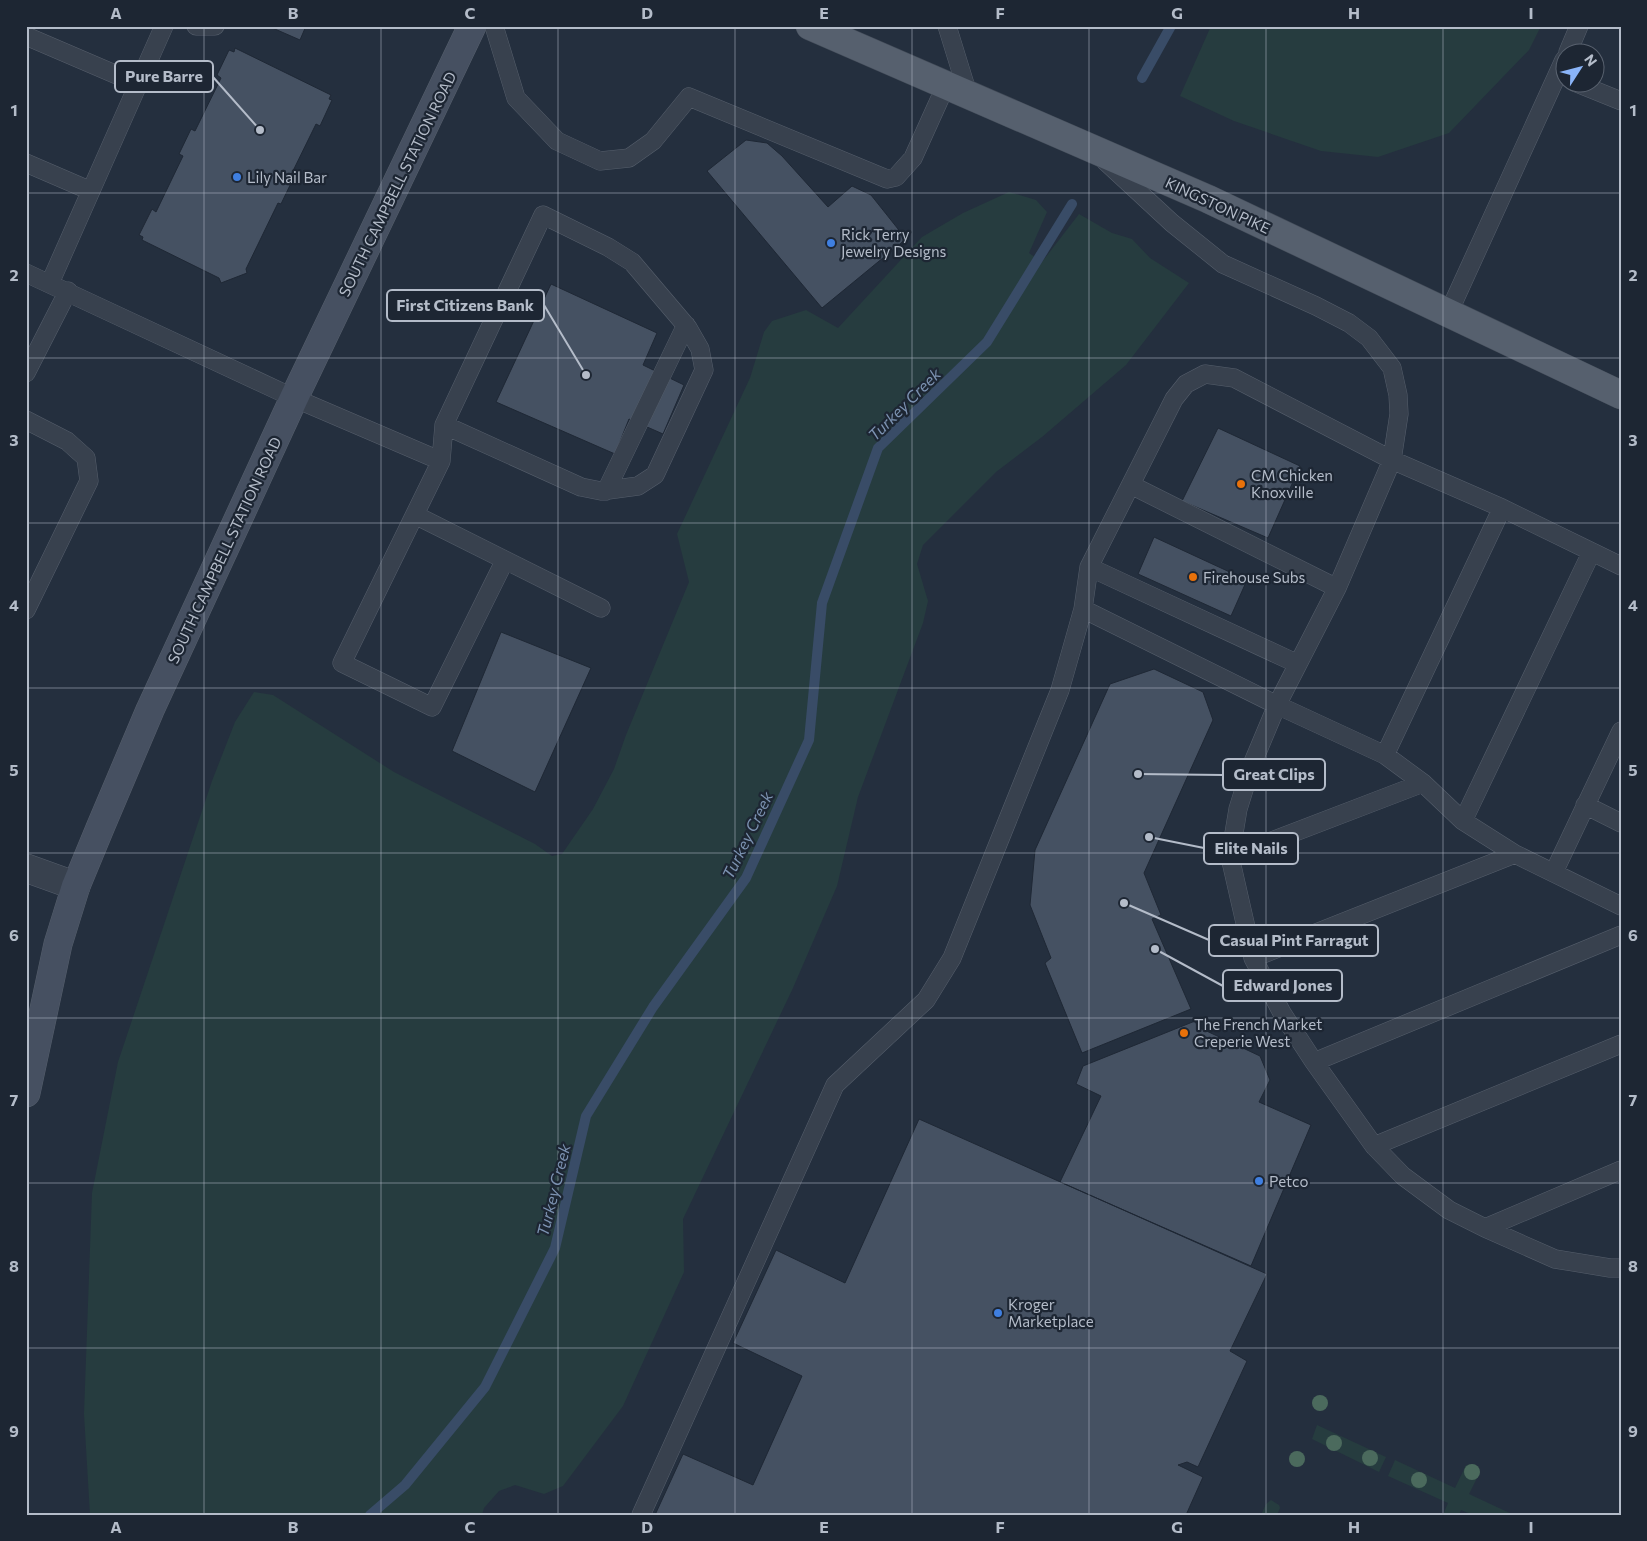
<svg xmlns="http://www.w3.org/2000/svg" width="1647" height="1541" viewBox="0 0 1647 1541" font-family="Commissioner,sans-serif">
<rect width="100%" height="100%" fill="#242f3e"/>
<path fill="#263c3f" d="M 1211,26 L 1541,26 L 1529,50 L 1449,133 L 1378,157 L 1321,151 L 1234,121 L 1180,96 Z
M 1009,192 L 1036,200 L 1047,212 L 1029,253 L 1042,262 L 1079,214 L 1112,233 L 1132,239 L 1150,258 L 1189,283 L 1126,365 L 1042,437 L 996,472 L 923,545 L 917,564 L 928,601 L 923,623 L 858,797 L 837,886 L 793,988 L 683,1219 L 684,1272 L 623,1406 L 563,1486 L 544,1494 L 515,1485 L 499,1491 L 484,1508 L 482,1515 L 90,1515 L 84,1414 L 92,1193 L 118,1062 L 212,781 L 235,722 L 254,692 L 273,695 L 394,772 L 535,844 L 552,856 L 562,854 L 593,809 L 614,769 L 626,735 L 689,582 L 677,534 L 750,378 L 764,332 L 772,321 L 806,310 L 838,328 L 922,237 L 963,213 Z
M 1317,1425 L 1386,1457 L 1379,1472 L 1312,1439 Z
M 1395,1460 L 1455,1488 L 1466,1465 L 1473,1464 L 1478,1467 L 1480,1472 L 1469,1494 L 1514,1515 L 1473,1515 L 1461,1510 L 1459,1515 L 1443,1515 L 1448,1503 L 1388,1476 Z
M 1271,1500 L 1279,1505 L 1280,1508 L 1277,1515 L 1261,1515 L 1266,1504 Z"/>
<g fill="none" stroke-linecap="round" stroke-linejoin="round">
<path stroke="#394c67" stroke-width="10" d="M 1142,78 L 1171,26
M 370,1515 L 405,1485 L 485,1387 L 555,1248 L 586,1116 L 653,1007 L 746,878 L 809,740 L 822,603 L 878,448 L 987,342 L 1072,204"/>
</g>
<path fill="#455162" stroke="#1f2835" d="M 268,26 L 306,26 L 300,40 Z
M 235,48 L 331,95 L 329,99 L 332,100 L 320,126 L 316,124 L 290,177 L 293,179 L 281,204 L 278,203 L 246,269 L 247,273 L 221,283 L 219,278 L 142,240 L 143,237 L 139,235 L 152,209 L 156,212 L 183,156 L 179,154 L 191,129 L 195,131 L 221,78 L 217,75 L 229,50 L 234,52 Z
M 746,140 L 767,143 L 782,156 L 828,207 L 852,186 L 871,195 L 906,239 L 822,308 L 707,171 Z
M 551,284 L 657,333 L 643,365 L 684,385 L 663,434 L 629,419 L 615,454 L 496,402 Z
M 1218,428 L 1300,466 L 1268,538 L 1182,501 Z
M 1154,537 L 1247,580 L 1231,616 L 1138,574 Z
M 501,632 L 591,668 L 535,792 L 452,751 Z
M 1154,669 L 1203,692 L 1213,720 L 1144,873 L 1161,915 L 1152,919 L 1191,1009 L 1082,1053 L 1045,963 L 1051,958 L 1030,905 L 1035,850 L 1110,684 Z
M 1195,1021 L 1198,1027 L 1260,1056 L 1270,1080 L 1259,1102 L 1311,1125 L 1251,1266 L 1060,1182 L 1101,1096 L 1076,1084 L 1083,1066 Z
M 919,1119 L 1267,1274 L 1230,1351 L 1247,1361 L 1198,1467 L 1187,1462 L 1178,1465 L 1203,1477 L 1186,1515 L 655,1515 L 683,1454 L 753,1485 L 802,1376 L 733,1343 L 776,1250 L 845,1283 Z"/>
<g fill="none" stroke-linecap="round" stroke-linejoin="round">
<g stroke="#565f6c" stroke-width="19">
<path id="service" d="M 196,26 L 215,26
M 494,26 L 516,98 L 557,141 L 600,161 L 629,158 L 653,141 L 689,97 L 887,179 L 896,177 L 913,158 L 946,85
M 947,26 L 968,94
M 26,36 L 138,84
M 1568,52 L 1579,26
M 1574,82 L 1621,101
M 1105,161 L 1172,223 L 1223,264 L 1316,306 L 1349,323 L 1369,338 L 1392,368 L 1398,395 L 1399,414 L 1392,460 L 1337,588 L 1277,705 L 1251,767 L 1238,809 L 1230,857 L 1253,958 L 1282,1013 L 1314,1062 L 1374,1146 L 1403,1176 L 1449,1210 L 1485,1228 L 1555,1259 L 1610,1268 L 1621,1268
M 26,163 L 91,191
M 26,273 L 294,398 L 441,461
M 50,283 L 164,26
M 1449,312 L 1564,60
M 26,373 L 68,291
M 26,420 L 67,441 L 86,458 L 89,481 L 26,610
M 444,425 L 581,487 L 601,491 L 638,486 L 655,475 L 704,370 L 700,349 L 688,328 L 632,262 L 608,247 L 543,215 L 444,425 L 441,461 L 342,663 L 432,707 L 505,560
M 1131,485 L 1337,588
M 606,491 L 686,325
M 415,515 L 601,608
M 1089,567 L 1298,664
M 1083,609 L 1277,705 L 1385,755 L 1423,783 L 1463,821 L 1515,854 L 1621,906
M 1385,755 L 1502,508
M 1585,805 L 1621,823
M 1463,821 L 1591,553
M 1230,857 L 1423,783
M 1554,872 L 1621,731
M 1253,958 L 1515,854
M 1314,1062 L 1621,935
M 1374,1146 L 1621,1044
M 1485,1228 L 1621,1170
M 641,1515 L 835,1085 L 926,1000 L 952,958 L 1060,690 L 1083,609 L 1089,567 L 1174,399 L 1186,384 L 1205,374 L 1234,378 L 1392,460 L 1502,508 L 1621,566"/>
</g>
<g stroke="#565f6c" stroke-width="29">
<path id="minor" d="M 26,868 L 76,886"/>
</g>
<g stroke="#565f6c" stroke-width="29">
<path id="secondary" d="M 26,1093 L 58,944 L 76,886 L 100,828 L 150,710 L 294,398 L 472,26"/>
</g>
<g stroke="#414a57" stroke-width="29">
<path id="primary" d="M 810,26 L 1208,199 L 1621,395"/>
</g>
<use href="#service" stroke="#38414e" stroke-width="18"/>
<use href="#minor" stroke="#38414e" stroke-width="28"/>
<use href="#secondary" stroke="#465061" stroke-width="28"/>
<use href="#primary" stroke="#56606e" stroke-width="28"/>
</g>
<g fill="#4b6a5d">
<circle cx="1320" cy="1403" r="8"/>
<circle cx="1334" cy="1443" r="8"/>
<circle cx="1370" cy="1458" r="8"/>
<circle cx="1297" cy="1459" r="8"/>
<circle cx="1472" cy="1472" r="8"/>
<circle cx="1419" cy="1480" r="8"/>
</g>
<path fill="none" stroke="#b4bcc9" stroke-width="1" stroke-opacity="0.55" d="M 204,26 L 204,1515M 381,26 L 381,1515M 558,26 L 558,1515M 735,26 L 735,1515M 912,26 L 912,1515M 1089,26 L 1089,1515M 1266,26 L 1266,1515M 1443,26 L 1443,1515M 26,193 L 1621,193M 26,358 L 1621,358M 26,523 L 1621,523M 26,688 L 1621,688M 26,853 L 1621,853M 26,1018 L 1621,1018M 26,1183 L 1621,1183M 26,1348 L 1621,1348"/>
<g fill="#3f7fe0" stroke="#1d2633" stroke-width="2">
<circle cx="237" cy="177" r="5"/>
<circle cx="831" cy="243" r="5"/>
<circle cx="1259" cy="1181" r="5"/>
<circle cx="998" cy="1313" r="5"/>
</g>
<g fill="#e8710a" stroke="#1d2633" stroke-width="2">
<circle cx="1241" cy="484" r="5"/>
<circle cx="1193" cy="577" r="5"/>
<circle cx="1184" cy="1033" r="5"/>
</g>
<g text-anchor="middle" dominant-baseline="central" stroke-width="4.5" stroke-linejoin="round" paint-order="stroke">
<g font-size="15" fill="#b4bcc9" stroke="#1d2633" text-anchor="start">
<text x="247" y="177">Lily Nail Bar</text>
<text x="841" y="234">Rick Terry<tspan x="841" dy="17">Jewelry Designs</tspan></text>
<text x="1251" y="475">CM Chicken<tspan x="1251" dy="17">Knoxville</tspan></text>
<text x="1203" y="577">Firehouse Subs</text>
<text x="1194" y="1024">The French Market<tspan x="1194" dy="17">Creperie West</tspan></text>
<text x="1269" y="1181">Petco</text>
<text x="1008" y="1304">Kroger<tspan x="1008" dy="17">Marketplace</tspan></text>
</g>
<g font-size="15" fill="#b4bcc9" stroke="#1d2633">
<text transform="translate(397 184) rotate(-64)">SOUTH CAMPBELL STATION ROAD</text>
<text transform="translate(1218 205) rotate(25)">KINGSTON PIKE</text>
<text transform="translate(224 550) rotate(-65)">SOUTH CAMPBELL STATION ROAD</text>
</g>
<g font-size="16" font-style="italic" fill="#7c92b1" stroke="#1d2633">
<text transform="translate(904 404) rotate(-45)">Turkey Creek</text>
<text transform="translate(747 835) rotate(-64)">Turkey Creek</text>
<text transform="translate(553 1190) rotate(-76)">Turkey Creek</text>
</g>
</g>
<path fill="none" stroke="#b4bcc9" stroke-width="2" d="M260 130L213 77M586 375L544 305M1138 774L1223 775M1149 837L1204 848M1124 903L1209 940M1155 949L1223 986"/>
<g fill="#b4bcc9" stroke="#1d2633" stroke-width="2">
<circle cx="260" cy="130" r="5"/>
<circle cx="586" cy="375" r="5"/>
<circle cx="1138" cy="774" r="5"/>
<circle cx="1149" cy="837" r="5"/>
<circle cx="1124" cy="903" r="5"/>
<circle cx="1155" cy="949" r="5"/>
</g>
<g fill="#1d2633" stroke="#b4bcc9" stroke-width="2">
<rect x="115" y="61" width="98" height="31" rx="5"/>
<rect x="387" y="290" width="157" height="31" rx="5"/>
<rect x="1223" y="759" width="102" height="31" rx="5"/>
<rect x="1204" y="833" width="94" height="31" rx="5"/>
<rect x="1209" y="925" width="169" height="31" rx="5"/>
<rect x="1223" y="970" width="119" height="31" rx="5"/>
</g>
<g font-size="16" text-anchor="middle" font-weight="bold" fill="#b4bcc9">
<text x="164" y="82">Pure Barre</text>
<text x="465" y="311">First Citizens Bank</text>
<text x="1274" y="780">Great Clips</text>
<text x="1251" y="854">Elite Nails</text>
<text x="1294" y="946">Casual Pint Farragut</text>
<text x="1283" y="991">Edward Jones</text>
</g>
<rect width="1647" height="1541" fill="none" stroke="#1d2633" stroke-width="55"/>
<g transform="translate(1580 68) rotate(54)"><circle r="24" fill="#1d2633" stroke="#59626f"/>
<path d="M0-4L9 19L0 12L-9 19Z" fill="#8ab4f8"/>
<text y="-8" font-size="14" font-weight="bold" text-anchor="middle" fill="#b4bcc9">N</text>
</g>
<rect x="28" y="28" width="1592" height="1486" fill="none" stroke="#b4bcc9" stroke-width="2"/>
<g font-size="16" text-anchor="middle" font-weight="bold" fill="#b4bcc9">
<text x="116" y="19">A</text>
<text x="293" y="19">B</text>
<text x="470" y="19">C</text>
<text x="647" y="19">D</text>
<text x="824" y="19">E</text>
<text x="1000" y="19">F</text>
<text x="1177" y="19">G</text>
<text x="1354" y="19">H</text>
<text x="1531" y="19">I</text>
<text x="14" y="116">1</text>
<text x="1633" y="116">1</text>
<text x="14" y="281">2</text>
<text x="1633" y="281">2</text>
<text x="14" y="446">3</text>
<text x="1633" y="446">3</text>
<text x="14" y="611">4</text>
<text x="1633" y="611">4</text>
<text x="14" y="776">5</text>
<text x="1633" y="776">5</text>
<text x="14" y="941">6</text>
<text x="1633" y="941">6</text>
<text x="14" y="1106">7</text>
<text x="1633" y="1106">7</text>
<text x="14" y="1272">8</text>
<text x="1633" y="1272">8</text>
<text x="14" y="1437">9</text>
<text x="1633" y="1437">9</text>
<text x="116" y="1533">A</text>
<text x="293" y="1533">B</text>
<text x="470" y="1533">C</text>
<text x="647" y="1533">D</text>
<text x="824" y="1533">E</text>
<text x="1000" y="1533">F</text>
<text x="1177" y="1533">G</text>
<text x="1354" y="1533">H</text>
<text x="1531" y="1533">I</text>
</g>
</svg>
